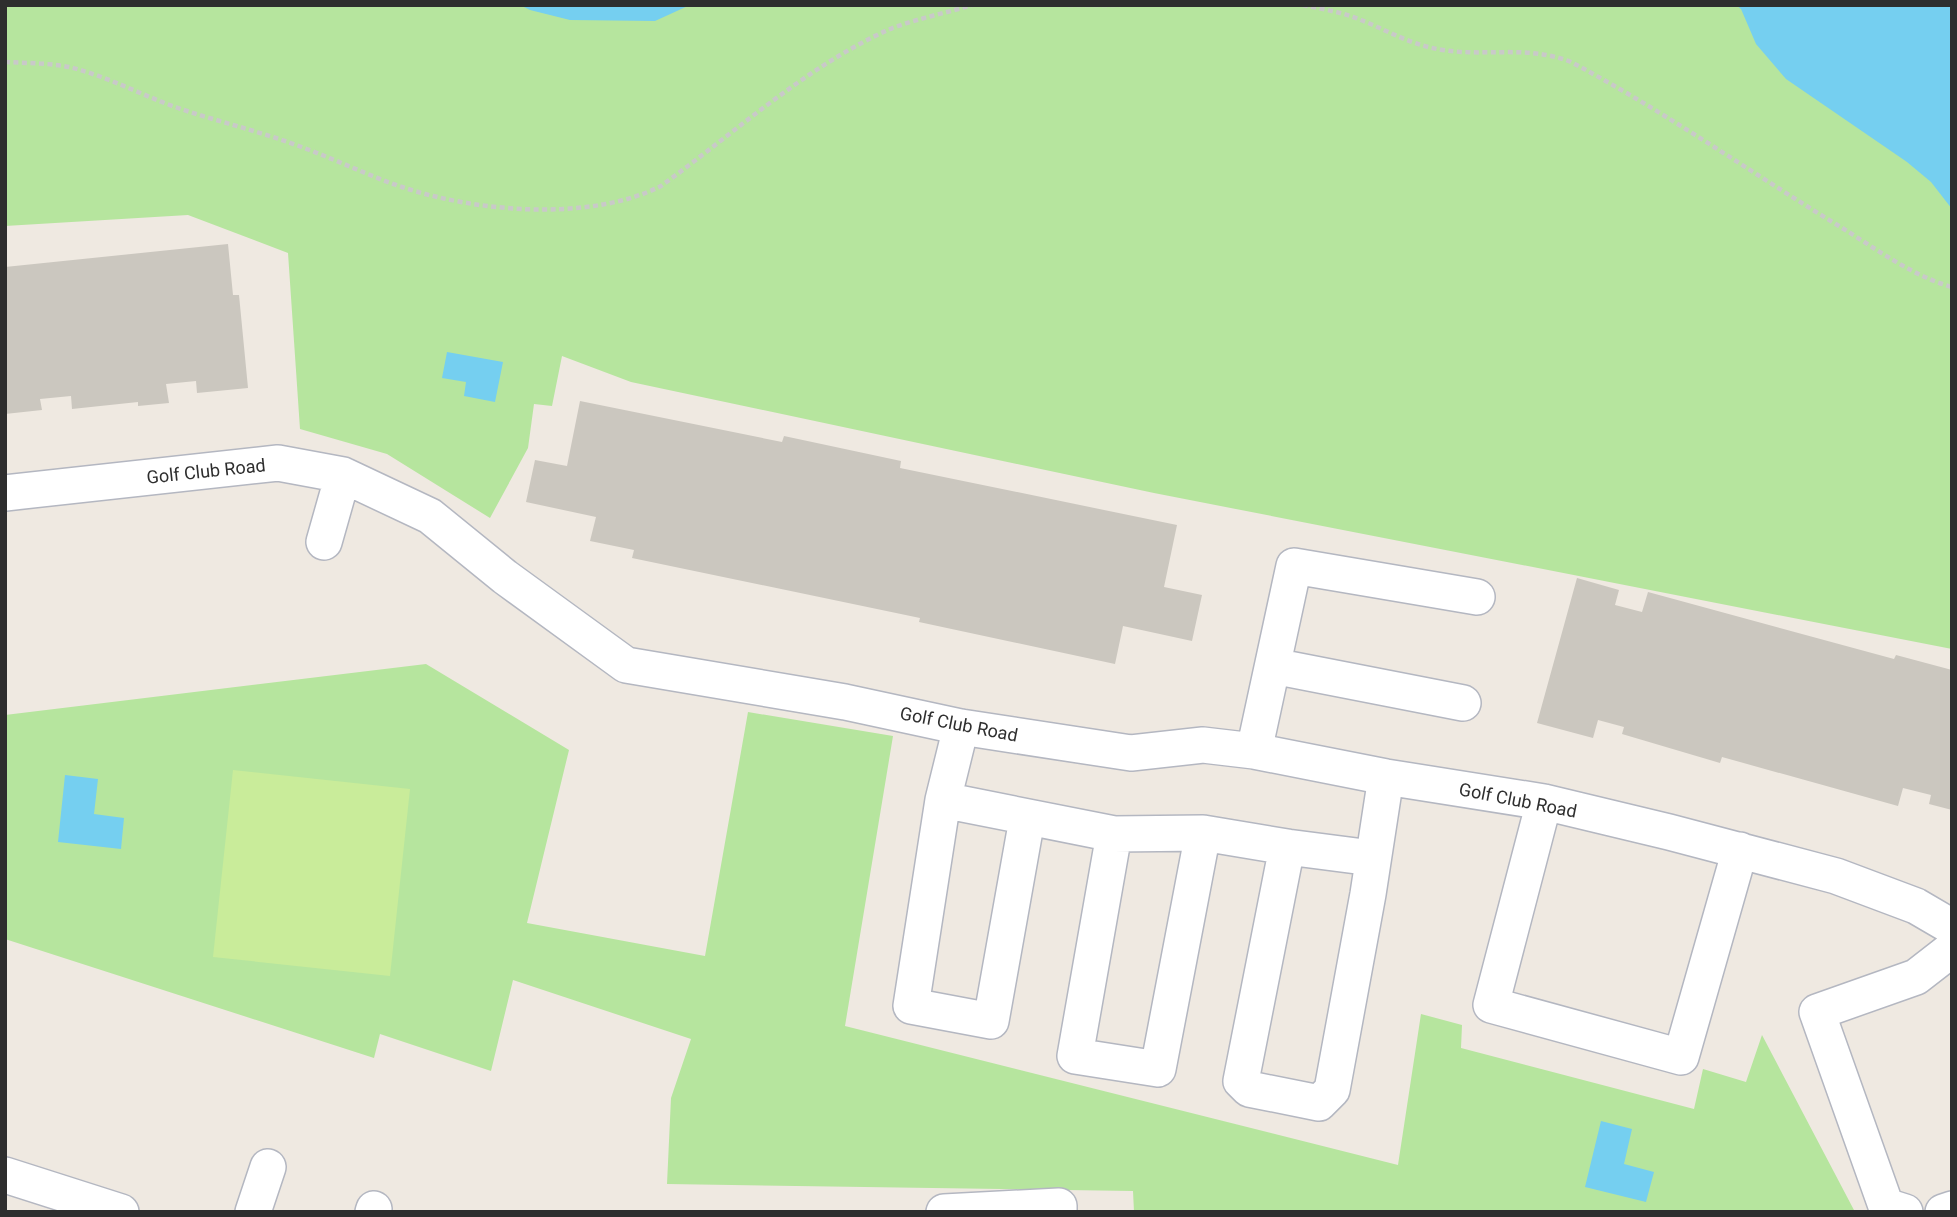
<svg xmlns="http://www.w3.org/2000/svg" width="1957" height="1217" viewBox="0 0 1957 1217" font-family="Roboto,sans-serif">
<rect width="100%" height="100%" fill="#efe9e1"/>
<path fill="#b6e59e" d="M 5,5 L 1952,5 L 1952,649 L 1154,493 L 631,382 L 562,356 L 552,406 L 534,404 L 528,448 L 490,518 L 387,454 L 300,429 L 288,253 L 188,215 L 5,226 Z
M 426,664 L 569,750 L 527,923 L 705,956 L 748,712 L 893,736 L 845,1026 L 1398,1165 L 1421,1014 L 1462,1025 L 1461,1048 L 1694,1109 L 1703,1069 L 1746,1082 L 1762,1035 L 1855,1212 L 1134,1212 L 1133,1191 L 667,1184 L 671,1098 L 691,1039 L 513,980 L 491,1071 L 380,1034 L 374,1058 L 5,939 L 5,715 Z"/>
<path fill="#c9ec9a" d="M 233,770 L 410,789 L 390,976 L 213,957 Z"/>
<path fill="#75cff0" d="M 520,5 L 690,5 L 655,21 L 570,20 L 530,10 Z
M 1736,5 L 1952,5 L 1952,209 L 1931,182 L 1907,162 L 1786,79 L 1756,44 L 1741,9 Z
M 447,352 L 503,362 L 495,402 L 464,396 L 466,382 L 442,378 Z
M 65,775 L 98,779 L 94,814 L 124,818 L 121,849 L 58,842 Z
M 1601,1121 L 1632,1129 L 1624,1164 L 1654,1172 L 1646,1202 L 1585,1187 Z"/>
<path fill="#cbc7bf" d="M 228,244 L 233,295 L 239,295 L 248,388 L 197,393 L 196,381 L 166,384 L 169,403 L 138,406 L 138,402 L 72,409 L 71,396 L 40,399 L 42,410 L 5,414 L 5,267 Z
M 580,401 L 782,442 L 784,436 L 901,461 L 900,468 L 1177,525 L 1164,587 L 1202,595 L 1192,641 L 1123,626 L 1115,664 L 919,622 L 920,618 L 632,558 L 634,550 L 590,541 L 596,517 L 526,502 L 535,460 L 567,466 Z
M 1577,578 L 1619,590 L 1615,605 L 1642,612 L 1648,592 L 1894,659 L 1896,655 L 1952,670 L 1952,810 L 1929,804 L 1931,795 L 1903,788 L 1898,806 L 1722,757 L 1720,763 L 1622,734 L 1624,727 L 1598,720 L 1593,738 L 1537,723 Z"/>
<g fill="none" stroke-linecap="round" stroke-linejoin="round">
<g stroke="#b4b7c1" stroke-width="38">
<path id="minor" d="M 5,493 L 278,463 L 343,475 L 430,516 L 505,577 L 626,665 L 845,702 L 961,727 L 1131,753 L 1203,745 L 1254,751 L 1386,777 L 1544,802 L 1669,832 L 1836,876 L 1916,906 L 1952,927
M 324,542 L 343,475
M 1273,666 L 1463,703
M 961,727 L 943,800 L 911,1006 L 991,1021 L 1027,819
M 1254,751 L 1294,566 L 1477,597
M 943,800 L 1114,834 L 1203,833 L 1287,847 L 1372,858
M 1544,802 L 1491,1005 L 1681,1057 L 1740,850
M 1114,834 L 1075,1056 L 1158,1069 L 1203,833
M 1287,847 L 1241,1081 L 1249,1089 L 1319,1103 L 1332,1090 L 1368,894 L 1386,777
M 5,1175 L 121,1212
M 253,1212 L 268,1167
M 373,1212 L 374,1209
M 944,1212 L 1059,1206 L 1059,1212
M 1905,1212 L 1886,1206 L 1817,1012 L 1916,977 L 1952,949
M 1943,1212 L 1952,1209"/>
</g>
<path stroke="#c9c9c9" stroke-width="4.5" stroke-dasharray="5 3.5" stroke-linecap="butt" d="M 1068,5 L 1121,5
M 1303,5 C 1322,9 1342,12 1361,20 C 1386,30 1410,44 1437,49 C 1483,58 1526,44 1571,62 C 1664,111 1750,172 1839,226 C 1875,248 1912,276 1952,287
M 5,62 C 26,63 48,63 69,67 C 107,76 141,95 178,108 C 219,122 263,132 304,148 C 337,160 369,176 402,187 C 476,212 590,222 661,186 C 733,134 800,72 881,33 C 909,20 943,14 972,5"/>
<use href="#minor" stroke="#fff" stroke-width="35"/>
</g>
<g text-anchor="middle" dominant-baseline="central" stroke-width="7" stroke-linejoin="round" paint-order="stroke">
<g font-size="18" fill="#2e2e2e" stroke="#fff">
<text transform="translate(206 471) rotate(-6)">Golf Club Road</text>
<text transform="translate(959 724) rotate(11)">Golf Club Road</text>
<text transform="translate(1518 800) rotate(11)">Golf Club Road</text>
</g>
</g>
<rect width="1957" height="1217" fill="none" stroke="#2e2e2e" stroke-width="14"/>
</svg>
